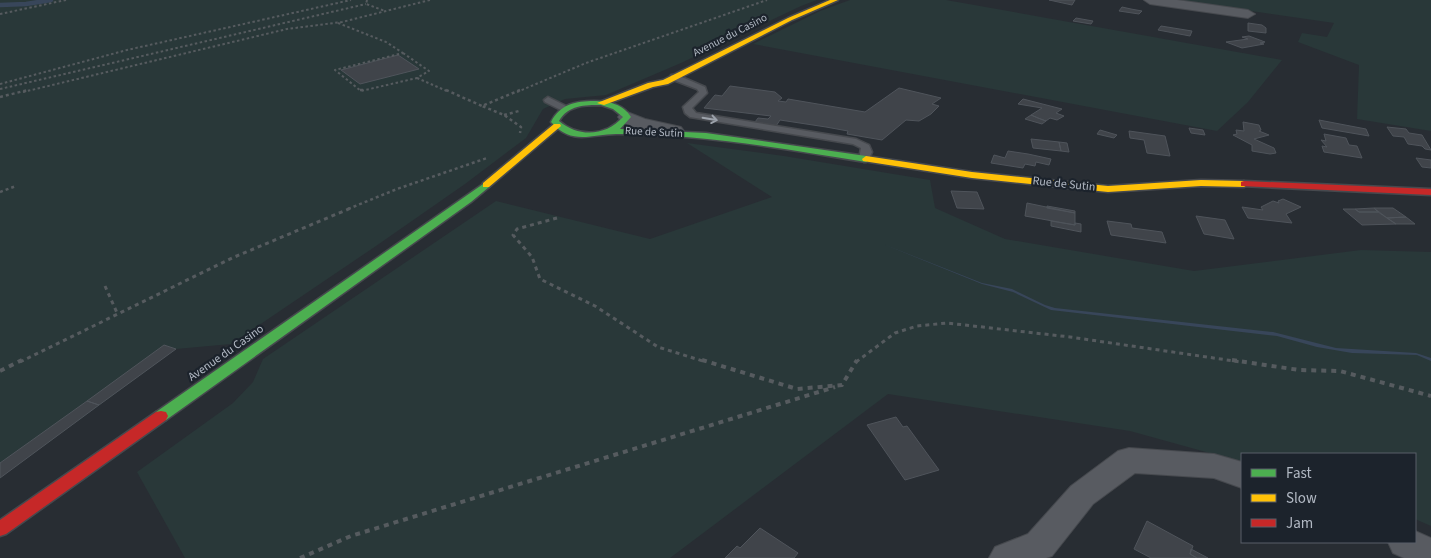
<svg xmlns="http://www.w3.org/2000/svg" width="1431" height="558" viewBox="0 0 1431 558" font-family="'Source Sans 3',sans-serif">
<rect width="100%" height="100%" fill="#282d33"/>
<path fill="#293839" d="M 0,0 L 817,0 L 801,6 L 681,63 L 606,95 L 565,99 L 543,109 L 526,138 L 465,184 L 376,246 L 231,344 L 176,349 L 0,478 Z
M 850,0 L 946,0 L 1282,60 L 1248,102 L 1217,131 L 753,44 L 820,11 Z
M 1174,0 L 1431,0 L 1431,131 L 1357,119 L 1359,65 L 1298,42 L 1302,33 L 1327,37 L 1334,23 Z
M 687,143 L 784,156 L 930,180 L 935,208 L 1005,239 L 1194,271 L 1361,250 L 1431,252 L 1431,526 L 1415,519 L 1415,454 L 1242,454 L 1242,462 L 1130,431 L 888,394 L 670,558 L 185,558 L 137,472 L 233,403 L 253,382 L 263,359 L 496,201 L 650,239 L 772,197 Z"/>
<path fill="#38465a" d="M 883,244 L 982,283 L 1012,289 L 1045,305 L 1055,308 L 1273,332 L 1336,348 L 1416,353 L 1431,358 L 1431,361 L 1417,355 L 1352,353 L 1317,347 L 1277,336 L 1051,310 L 1013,292 L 982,284 Z"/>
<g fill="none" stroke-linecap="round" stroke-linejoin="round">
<path stroke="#38465a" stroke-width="4.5" d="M 0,5 L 26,4 L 51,0"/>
</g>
<path fill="#40444a" stroke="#4f545b" d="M 1049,0 L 1075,0 L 1072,5 Z
M 1122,7 L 1131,9 L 1142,11 L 1139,14 L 1119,11 Z
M 1076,18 L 1093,21 L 1091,24 L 1073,21 Z
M 1248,23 L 1262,25 L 1266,28 L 1266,33 L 1248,31 Z
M 1161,26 L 1192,31 L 1190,36 L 1158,30 Z
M 1249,36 L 1265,42 L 1260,43 L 1264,44 L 1242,48 L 1226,42 L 1248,39 L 1242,37 Z
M 398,55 L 419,69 L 360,84 L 341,70 Z
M 730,86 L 775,92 L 782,98 L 778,101 L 786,102 L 788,99 L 865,112 L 899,88 L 941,98 L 932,104 L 939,106 L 931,114 L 919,121 L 906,120 L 882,140 L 847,134 L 848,131 L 826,127 L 780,120 L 776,126 L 755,122 L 758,118 L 768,119 L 771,116 L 704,108 L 715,95 L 722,96 Z
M 1023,99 L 1062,109 L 1056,113 L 1064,116 L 1057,120 L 1050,118 L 1046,121 L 1038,118 L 1031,115 L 1042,108 L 1018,104 Z
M 1031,115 L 1038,118 L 1046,121 L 1042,124 L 1025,119 Z
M 1319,120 L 1366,129 L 1369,136 L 1322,128 Z
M 1243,122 L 1259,125 L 1261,130 L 1259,131 L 1269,135 L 1254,139 L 1274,148 L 1276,153 L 1270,154 L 1252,151 L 1252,145 L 1233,135 L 1237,134 L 1236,130 L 1244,131 Z
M 1387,127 L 1406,129 L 1409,133 L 1422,135 L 1431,150 L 1425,149 L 1422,146 L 1408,144 L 1404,137 L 1393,136 Z
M 1189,128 L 1203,130 L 1205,135 L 1191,133 Z
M 1100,130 L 1117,135 L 1114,138 L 1097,134 Z
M 1129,131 L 1165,136 L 1170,156 L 1147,153 L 1144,140 L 1130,138 Z
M 1324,134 L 1346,138 L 1349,145 L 1357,146 L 1362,158 L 1324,152 L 1322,146 L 1327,147 L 1321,140 L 1326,141 Z
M 1031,139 L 1059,142 L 1061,151 L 1033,148 Z
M 1059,142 L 1067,143 L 1069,152 L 1061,151 Z
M 1008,151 L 1028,154 L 1051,159 L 1049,165 L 1036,162 L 1035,166 L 1025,164 L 1023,168 L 991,163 L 994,155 L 1005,158 Z
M 1416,158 L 1431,160 L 1431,168 L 1422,167 Z
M 951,191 L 977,192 L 984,209 L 957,208 Z
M 1283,199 L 1301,207 L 1286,214 L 1292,223 L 1248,218 L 1242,207 L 1263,210 L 1261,207 L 1273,201 L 1279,203 L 1278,201 Z
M 1027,203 L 1075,213 L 1075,225 L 1025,216 Z
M 1047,206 L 1075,211 L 1075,213 L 1047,208 Z
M 1374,208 L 1378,212 L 1359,212 L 1355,209 Z
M 1374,208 L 1393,208 L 1406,217 L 1387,218 Z
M 1343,209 L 1355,209 L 1359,212 L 1378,212 L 1396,224 L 1362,225 Z
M 1196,216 L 1225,220 L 1234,239 L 1204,234 Z
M 1406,217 L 1415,224 L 1396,224 L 1387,218 Z
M 1051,221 L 1075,225 L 1075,223 L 1081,224 L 1081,232 L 1051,226 Z
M 1107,221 L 1131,224 L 1132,228 L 1162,232 L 1166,243 L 1111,235 Z
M 164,345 L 176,349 L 99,405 L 87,401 Z
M 87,401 L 99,405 L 0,478 L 0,463 Z
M 896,417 L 903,427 L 907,426 L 939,470 L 905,480 L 867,425 Z
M 1147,521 L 1193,546 L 1190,554 L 1197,558 L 1151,558 L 1134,549 Z
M 760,528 L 798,553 L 794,558 L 725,558 L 737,546 L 740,548 Z
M 1191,549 L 1208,558 L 1197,558 L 1190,554 Z"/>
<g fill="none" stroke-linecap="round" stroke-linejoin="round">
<g stroke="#46494e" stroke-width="3">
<path id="lane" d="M 671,75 L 677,75 L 705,87 L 707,93 L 692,108 L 696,113 L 856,139 L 869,145 L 872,152 L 868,161 L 864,162 L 859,159 L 861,148 L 853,144 L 690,117 L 685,113 L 683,107 L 699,92 L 697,89 L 671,79 Z
M 548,97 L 568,107 L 569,109 L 565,112 L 545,102 L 544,100 Z"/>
</g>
<g stroke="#46494e" stroke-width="2">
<path id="street" d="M 1144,0 L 1177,0 L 1248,10 L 1255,14 L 1248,18 L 1150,4 Z
M 627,112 L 645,119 L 681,127 L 684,131 L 681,135 L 675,136 C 659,133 628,132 618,117 L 621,113 Z
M 1129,448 L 1214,454 L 1242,462 L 1242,488 L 1214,478 L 1135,473 L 1093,504 L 1052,556 L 1046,558 L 989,558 L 995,547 L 1028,534 L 1071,486 L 1118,451 Z
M 1415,531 L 1431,538 L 1431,558 L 1404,558 L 1393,553 L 1388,542 L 1415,542 Z"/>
</g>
<g stroke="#46494e" stroke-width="3">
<path id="fast" d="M 594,101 C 609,101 623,104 631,117 L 620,129 L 706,133 L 866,156 L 870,159 L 866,162 C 784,149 702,134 619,134 C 593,133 573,147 551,122 C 560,104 576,101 594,101 ZM 601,105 L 613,109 L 623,117 C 606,136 579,138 559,121 C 568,105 585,105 601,105 Z
M 486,182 L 489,183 L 489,187 L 471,202 L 166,420 L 161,421 L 156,420 L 154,416 L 156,412 Z"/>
</g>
<g stroke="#46494e" stroke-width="3">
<path id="slow" d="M 830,0 L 838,0 L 792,20 L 668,84 L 653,87 L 604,105 L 597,103 L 648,83 L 663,80 L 788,18 Z
M 554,124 L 560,124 L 561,126 L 489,187 L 483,187 L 483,183 Z
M 866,156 L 972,172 L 1108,186 L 1201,180 L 1244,181 L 1249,184 L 1244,187 L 1201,186 L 1108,192 L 972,178 L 863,161 L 862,159 Z"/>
</g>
<g stroke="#46494e" stroke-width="3">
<path id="jam" d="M 1244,181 L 1431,189 L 1431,195 L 1241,186 L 1241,182 Z
M 161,411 L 166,412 L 168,416 L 166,420 L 6,534 L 0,536 L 0,520 L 156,412 Z"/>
</g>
<path stroke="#565b5f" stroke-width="2" stroke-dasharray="2.5 2.5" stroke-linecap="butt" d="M 367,0 L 366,4 L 385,11
M 0,14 L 66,0
M 338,23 L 386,42 L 403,53
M 403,53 L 429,71 L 417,78 L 361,91 L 335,70 Z
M 417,78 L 449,92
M 0,84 L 127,50 L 351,0
M 0,89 L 366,4
M 23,92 L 287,29 L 342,22 L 430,0
M 517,92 L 586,63 L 767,0"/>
<path stroke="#565b5f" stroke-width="2.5" stroke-dasharray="3 3" stroke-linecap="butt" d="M 360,90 L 364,90
M 446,90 L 482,106
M 520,90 L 482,106 L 504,115 L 521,127 L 520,133
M 0,97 L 28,90
M 504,115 L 519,111
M 0,192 L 16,186
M 348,209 L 397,189 L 487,158"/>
<path stroke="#565b5f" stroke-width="3" stroke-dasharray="4 4" stroke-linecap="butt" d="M 557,218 L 517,229 L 513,235 L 532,257 L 540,279 L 595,306 L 658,347 L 706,362
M 105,286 L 118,315
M 20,362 L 232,258 L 351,208
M 856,362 L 895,333 L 917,326 L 947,323 L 1070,337 L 1241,362"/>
<path stroke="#565b5f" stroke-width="4" stroke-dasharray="5 5" stroke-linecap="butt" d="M 702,360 L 797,389 L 842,385 L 857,360
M 1232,360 L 1299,370 L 1340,371 L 1431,396
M 0,371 L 22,360
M 300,558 L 351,536 L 835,387"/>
<use href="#lane" fill="#585b61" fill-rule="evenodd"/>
<use href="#street" fill="#585b61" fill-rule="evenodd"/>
<use href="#fast" fill="#4caf50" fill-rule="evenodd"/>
<use href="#slow" fill="#ffc107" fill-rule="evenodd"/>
<use href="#jam" fill="#c62828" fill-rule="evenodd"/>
</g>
<defs><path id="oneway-shaft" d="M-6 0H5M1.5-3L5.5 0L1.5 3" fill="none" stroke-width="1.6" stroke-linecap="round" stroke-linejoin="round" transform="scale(1.25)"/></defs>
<use stroke="#9ca2ab" href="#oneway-shaft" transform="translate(710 119) rotate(10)"/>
<g text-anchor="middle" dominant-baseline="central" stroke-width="4.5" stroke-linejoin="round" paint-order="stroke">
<g font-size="11" fill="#b2b9c4" stroke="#1c232c">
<text transform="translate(730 35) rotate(-27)">Avenue du Casino</text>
<text transform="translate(654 132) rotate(3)">Rue de Sutin</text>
</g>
<g font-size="12" fill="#b2b9c4" stroke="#1c232c">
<text transform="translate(1064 184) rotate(6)">Rue de Sutin</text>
<text transform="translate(226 353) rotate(-35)">Avenue du Casino</text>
</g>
</g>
<rect x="1241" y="453" width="175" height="90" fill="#1c232c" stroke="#585f69"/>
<rect x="1251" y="469" width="25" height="8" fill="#4caf50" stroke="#585f69"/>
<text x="1286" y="478" font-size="15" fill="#b2b9c4">Fast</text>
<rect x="1251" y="494" width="25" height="8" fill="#ffc107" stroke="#585f69"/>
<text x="1286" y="503" font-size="15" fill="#b2b9c4">Slow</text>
<rect x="1251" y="519" width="25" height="8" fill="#c62828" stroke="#585f69"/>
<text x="1286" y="528" font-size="15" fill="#b2b9c4">Jam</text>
</svg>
